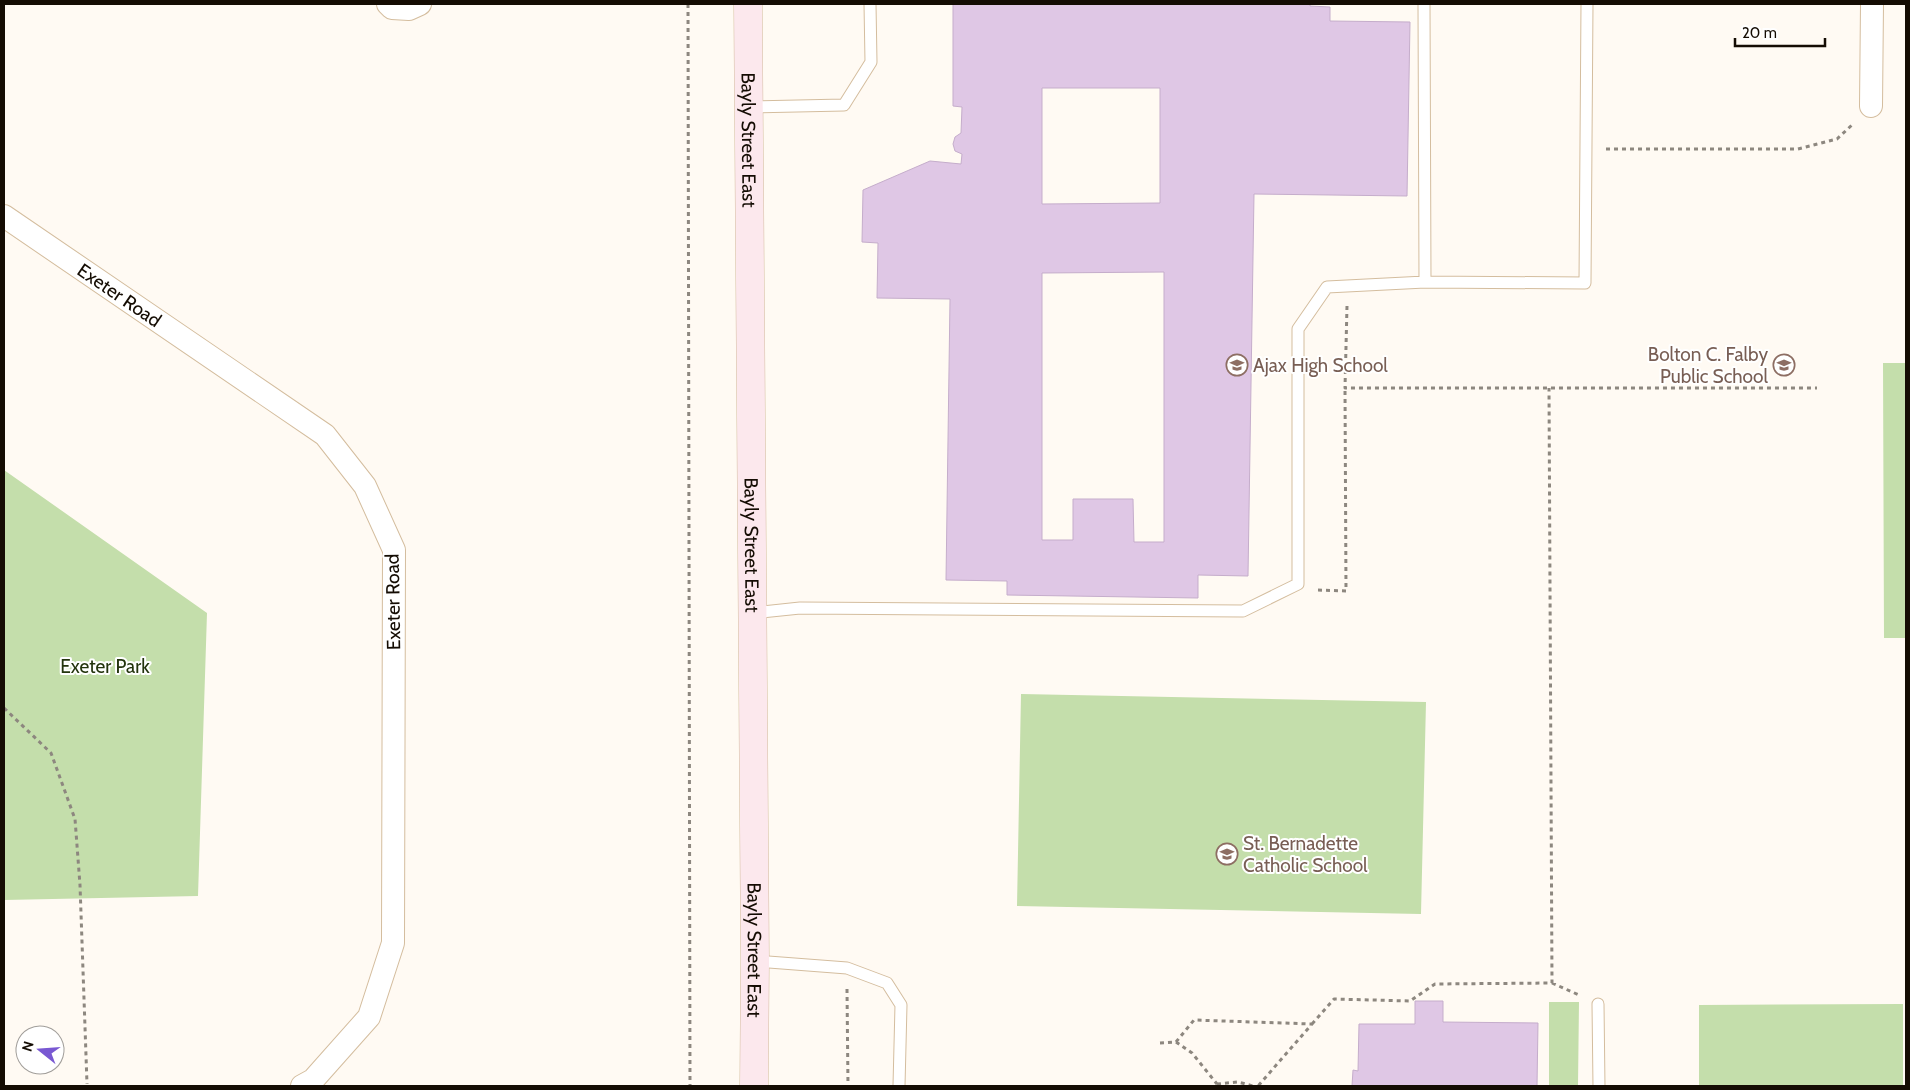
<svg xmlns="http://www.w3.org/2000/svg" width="1910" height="1090" viewBox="0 0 1910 1090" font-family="Cabin,sans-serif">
<rect width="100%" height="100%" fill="#fffaf3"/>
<path fill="#c4deab" d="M 1883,363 L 1906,363 L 1906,638 L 1884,638 Z
M 4,470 L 207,613 L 198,896 L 4,900 Z
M 1021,694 L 1426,702 L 1421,914 L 1017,906 Z
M 1549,1002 L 1579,1002 L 1578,1086 L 1549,1086 Z
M 1903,1004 L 1903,1086 L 1699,1086 L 1699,1005 Z"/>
<path fill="#dfc7e5" stroke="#c5adcb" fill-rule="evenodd" d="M 953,4 L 1310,4 L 1310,6 L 1330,7 L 1330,21 L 1410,22 L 1407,196 L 1254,194 L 1248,576 L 1198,575 L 1198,598 L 1007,595 L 1007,581 L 946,580 L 950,299 L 877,298 L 878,243 L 862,242 L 863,190 L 930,161 L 961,164 L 962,154 L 955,151 L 953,144 L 955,137 L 961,133 L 962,107 L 953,106 ZM 1042,88 L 1160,88 L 1160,203 L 1042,204 ZM 1164,272 L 1164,542 L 1134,542 L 1133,499 L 1073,499 L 1073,540 L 1042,540 L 1042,273 Z
M 1415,1001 L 1443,1001 L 1443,1022 L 1538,1023 L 1537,1086 L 1352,1086 L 1353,1070 L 1358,1071 L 1359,1024 L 1415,1024 Z"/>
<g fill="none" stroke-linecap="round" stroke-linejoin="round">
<g stroke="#d4bd9e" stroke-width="13">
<path id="lane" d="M 748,107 L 844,105 L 871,62 L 870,4
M 1425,282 L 1585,283 L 1587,4
M 753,613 L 800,608 L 1243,611 L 1298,584 L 1298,329 L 1327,287 L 1425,282 L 1424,4
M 755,961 L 847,968 L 887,983 L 901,1005 L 899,1086
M 1598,1004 L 1599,1086"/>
</g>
<g stroke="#d4bd9e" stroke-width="24">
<g id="street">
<path d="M 388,4 L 392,8 L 409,9 L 420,4"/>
<path d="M 1871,106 L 1872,4"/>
<path id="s1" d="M 4,216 L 325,435 L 365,486 L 394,550 L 393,943 L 369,1017 L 313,1080 L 302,1086"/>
</g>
</g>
<g stroke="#d4bd9e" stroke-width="29">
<g id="secondary">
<path id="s2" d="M 748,4 L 755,961 L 754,1086"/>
</g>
</g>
<path stroke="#8d877f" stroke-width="3" stroke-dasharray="4 4" stroke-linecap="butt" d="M 688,4 L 690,1086
M 1606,149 L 1798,149 L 1837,139 L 1853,124
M 1347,306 L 1345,388 L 1817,388
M 1318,590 L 1346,591 L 1345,388
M 4,708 L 51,753 L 75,819 L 80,885 L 87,1084
M 1552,983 L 1579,995
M 847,989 L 848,1086
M 1312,1024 L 1334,999 L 1410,1001 L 1435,984 L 1552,983 L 1549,388
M 1176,1042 L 1194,1020 L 1312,1024 L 1258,1086
M 1160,1043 L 1176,1042 L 1192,1053 L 1217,1084 L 1216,1086
M 1217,1084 L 1238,1082 L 1253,1086"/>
<use href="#lane" stroke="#fff" stroke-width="11"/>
<use href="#street" stroke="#fff" stroke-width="22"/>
<use href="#secondary" stroke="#fce8ed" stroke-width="28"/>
</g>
<defs>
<g id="school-ring" transform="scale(1.125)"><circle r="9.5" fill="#fff" stroke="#8d6e63" stroke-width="1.5"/><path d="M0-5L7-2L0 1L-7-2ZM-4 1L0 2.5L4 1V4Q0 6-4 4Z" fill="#8d6e63"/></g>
</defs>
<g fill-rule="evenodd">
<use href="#school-ring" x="1237" y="365"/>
<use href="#school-ring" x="1784" y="365"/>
<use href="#school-ring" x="1227" y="854"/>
</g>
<g text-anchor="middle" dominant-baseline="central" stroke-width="4" stroke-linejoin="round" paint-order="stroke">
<g font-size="19" fill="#140c03" stroke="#fff">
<text stroke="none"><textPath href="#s2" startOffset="136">Bayly Street East</textPath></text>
<text stroke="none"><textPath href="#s1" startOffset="140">Exeter Road</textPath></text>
<text stroke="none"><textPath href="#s2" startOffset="541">Bayly Street East</textPath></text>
<text transform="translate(393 602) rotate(-91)">Exeter Road</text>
<text stroke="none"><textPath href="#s2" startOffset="946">Bayly Street East</textPath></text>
</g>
<g font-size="19" fill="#785e54" stroke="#fff" text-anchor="start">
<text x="1768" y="354" text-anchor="end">Bolton C. Falby<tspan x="1768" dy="22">Public School</tspan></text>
<text x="1253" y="365">Ajax High School</text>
<text x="1243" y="843">St. Bernadette<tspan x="1243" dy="22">Catholic School</tspan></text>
</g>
<g font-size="19" fill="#23340d" stroke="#fff">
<text x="105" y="666">Exeter Park</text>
</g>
</g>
<rect width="1910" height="1090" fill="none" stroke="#140c03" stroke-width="10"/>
<g transform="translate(40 1050) rotate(287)"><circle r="24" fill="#ffffff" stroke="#a19e9a"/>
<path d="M0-4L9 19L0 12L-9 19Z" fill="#7958d2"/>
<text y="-8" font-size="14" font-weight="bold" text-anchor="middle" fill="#140c03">N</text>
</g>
<path d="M1735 38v8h90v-8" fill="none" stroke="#140c03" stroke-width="2.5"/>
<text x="1742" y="38" font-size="15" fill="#140c03" stroke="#ffffff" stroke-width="4" paint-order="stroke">20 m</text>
</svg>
